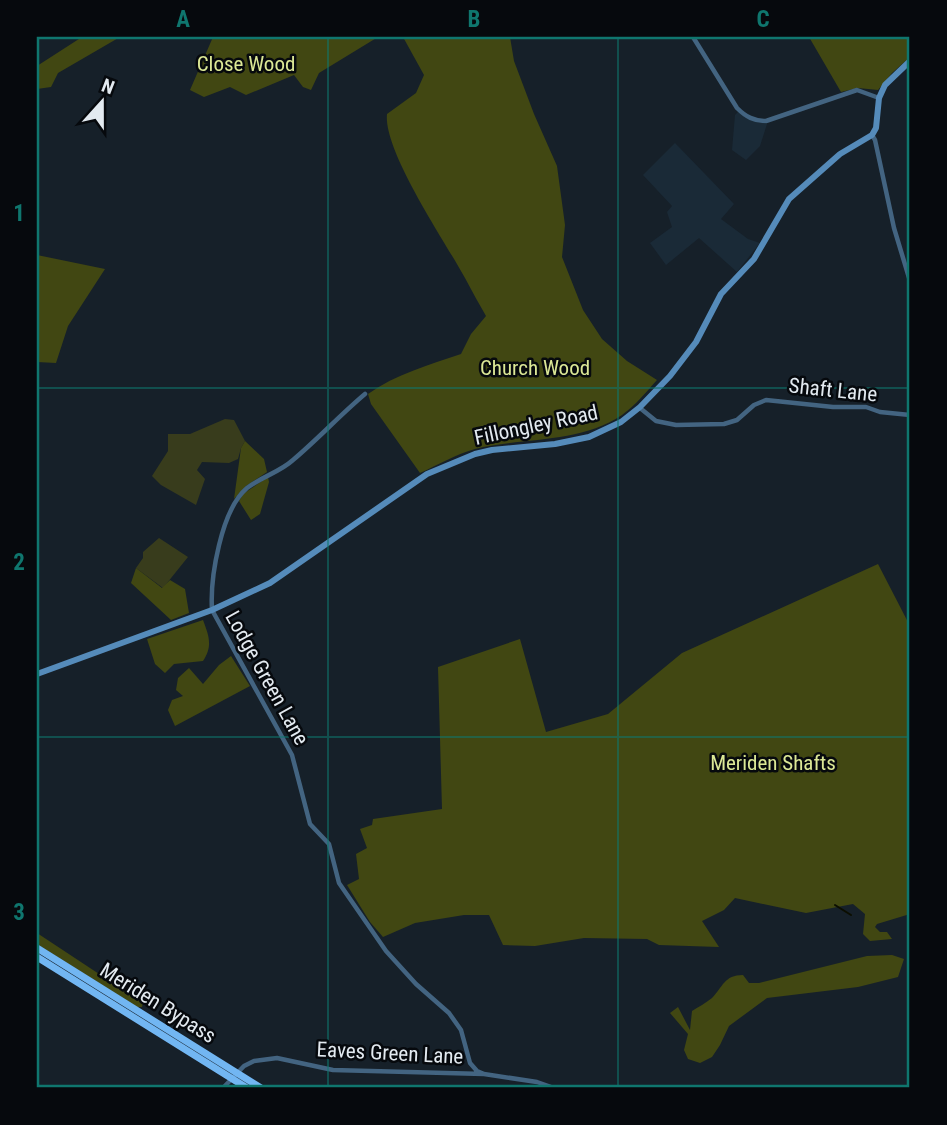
<svg xmlns="http://www.w3.org/2000/svg" width="947" height="1125" viewBox="0 0 947 1125" font-family="'Roboto Condensed',sans-serif">
<rect width="100%" height="100%" fill="#162029"/>
<path fill="#1a2a37" d="M 738,112 L 750,120 L 767,124 L 760,146 L 746,160 L 732,150 L 735,115 Z
M 675,143 L 734,204 L 721,219 L 748,239 L 760,243 L 737,272 L 699,238 L 666,265 L 650,243 L 672,227 L 667,212 L 672,206 L 643,175 Z"/>
<path fill="#383c1c" d="M 225,419 L 234,420 L 245,441 L 241,448 L 238,459 L 229,463 L 202,462 L 197,470 L 205,479 L 196,505 L 161,485 L 152,476 L 168,451 L 168,434 L 190,434 Z
M 159,538 L 188,557 L 163,588 L 136,568 L 143,558 L 143,552 Z"/>
<path fill="#414712" d="M 82,37 L 120,37 L 58,73 L 51,87 L 37,89 L 37,66 Z
M 213,37 L 378,37 L 319,73 L 311,90 L 303,87 L 294,75 L 246,95 L 230,87 L 204,97 L 190,90 Z
M 403,37 L 510,37 L 514,61 L 534,114 L 557,166 L 565,225 L 562,257 L 583,310 L 602,339 L 627,361 L 657,380 C 646,392 636,405 622,415 C 579,444 523,437 475,449 C 456,454 438,465 420,473 L 371,404 L 368,394 C 396,374 429,365 461,354 L 471,334 L 486,316 C 479,304 472,291 465,278 C 446,243 383,151 387,114 L 416,93 L 424,75 Z
M 809,37 L 910,37 L 910,57 L 892,73 L 878,90 L 858,88 L 841,92 Z
M 37,255 L 105,269 L 68,326 L 56,363 L 37,362 Z
M 245,441 L 264,459 L 267,472 L 246,486 L 234,499 L 241,448 Z
M 268,477 L 269,482 L 260,514 L 251,520 L 239,501 L 243,494 Z
M 878,564 L 910,626 L 910,914 L 877,924 L 875,927 L 880,932 L 887,932 L 892,939 L 870,941 L 863,934 L 865,914 L 853,904 L 806,913 L 735,898 L 724,910 L 702,921 L 719,947 L 659,945 L 647,939 L 584,938 L 535,946 L 503,945 L 489,915 L 464,915 L 415,923 L 383,937 L 370,922 L 347,885 L 359,879 L 356,854 L 367,848 L 360,829 L 372,825 L 373,819 L 442,809 L 438,667 L 520,639 L 546,732 L 608,714 L 682,653 Z
M 136,568 L 162,588 L 170,580 L 185,589 L 189,613 L 171,620 L 131,583 Z
M 203,620 C 209,636 213,646 203,661 L 174,664 L 165,673 L 155,664 L 147,639 Z
M 231,656 L 250,686 L 175,726 L 168,710 L 172,700 L 183,696 L 176,690 L 178,678 L 189,668 L 203,684 L 219,665 Z
M 37,933 L 143,1003 L 142,1007 L 137,1007 L 37,944 Z
M 892,955 L 904,959 L 898,977 L 858,987 L 767,998 L 729,1026 L 720,1045 L 712,1057 L 700,1063 L 688,1059 L 684,1050 L 688,1034 L 670,1013 L 678,1007 L 690,1030 L 692,1011 C 698,1007 706,1003 712,998 C 723,987 724,975 743,975 L 749,983 L 759,983 L 867,956 Z"/>
<g fill="none" stroke-linecap="round" stroke-linejoin="round">
<path stroke="#0c0e00" stroke-width="2" d="M 835,905 L 851,915"/>
<path stroke="#436481" stroke-width="4.5" d="M 693,37 L 737,108 C 746,117 754,121 766,121 L 857,90 L 879,98
M 872,135 L 875,140 L 894,228 L 910,281
M 365,394 C 340,415 318,439 293,460 C 280,472 261,477 247,488 C 221,510 210,578 212,610 L 292,755 L 310,824 L 329,844 L 339,883 L 386,951 L 416,984 L 449,1013 L 461,1030 L 470,1063 L 477,1071 L 484,1074
M 640,408 L 656,421 L 676,425 L 724,424 L 737,420 L 754,405 L 766,400 L 833,407 L 866,407 L 880,412 L 910,415
M 223,1088 L 244,1066 L 254,1061 L 277,1058 L 333,1070 L 484,1074 L 537,1082 L 554,1088"/>
<path stroke="#558bba" stroke-width="6" d="M 37,674 L 212,610 L 270,583 L 427,474 L 475,454 L 492,450 L 555,444 L 589,437 L 621,422 L 640,407 L 670,376 L 696,342 L 721,294 L 754,259 L 789,199 L 840,154 L 872,135 L 876,128 L 879,98 L 885,85 L 910,61"/>
<path stroke="#72b6f2" stroke-width="7" d="M 37,948 L 261,1088
M 37,957 L 247,1088"/>
</g>
<path fill="none" stroke="#0f766e" stroke-width="2" stroke-opacity="0.55" d="M 328,37 L 328,1088M 618,37 L 618,1088M 37,388 L 910,388M 37,737 L 910,737"/>
<g text-anchor="middle" dominant-baseline="central" stroke-width="5" stroke-linejoin="round" paint-order="stroke">
<g font-size="21" fill="#dce896" stroke="#06090d">
<text x="246" y="64">Close Wood</text>
<text x="535" y="368">Church Wood</text>
<text x="773" y="763">Meriden Shafts</text>
</g>
<g font-size="21" fill="#e3eaf0" stroke="#06090d">
<text transform="translate(833 390) rotate(6)">Shaft Lane</text>
<text transform="translate(536 425) rotate(-12)">Fillongley Road</text>
<text transform="translate(267 678) rotate(61)">Lodge Green Lane</text>
<text transform="translate(158 1003) rotate(32)">Meriden Bypass</text>
<text transform="translate(390 1053) rotate(3)">Eaves Green Lane</text>
</g>
</g>
<rect width="947" height="1125" fill="none" stroke="#06090d" stroke-width="77"/>
<g transform="translate(102 102) rotate(21)" stroke="#06090d" stroke-width="5" paint-order="stroke">
<path d="M0-5L12 26L0 18L-12 26Z" fill="#e3eaf0"/>
<text y="-10" font-size="19" font-weight="bold" text-anchor="middle" fill="#e3eaf0">N</text>
</g>
<rect x="38" y="38" width="870" height="1048" fill="none" stroke="#0f766e" stroke-width="2.5"/>
<g font-size="23" text-anchor="middle" font-weight="bold" fill="#0f766e">
<text x="183" y="27">A</text>
<text x="474" y="27">B</text>
<text x="763" y="27">C</text>
<text x="19" y="221">1</text>
<text x="19" y="570">2</text>
<text x="19" y="920">3</text>
</g>
</svg>
